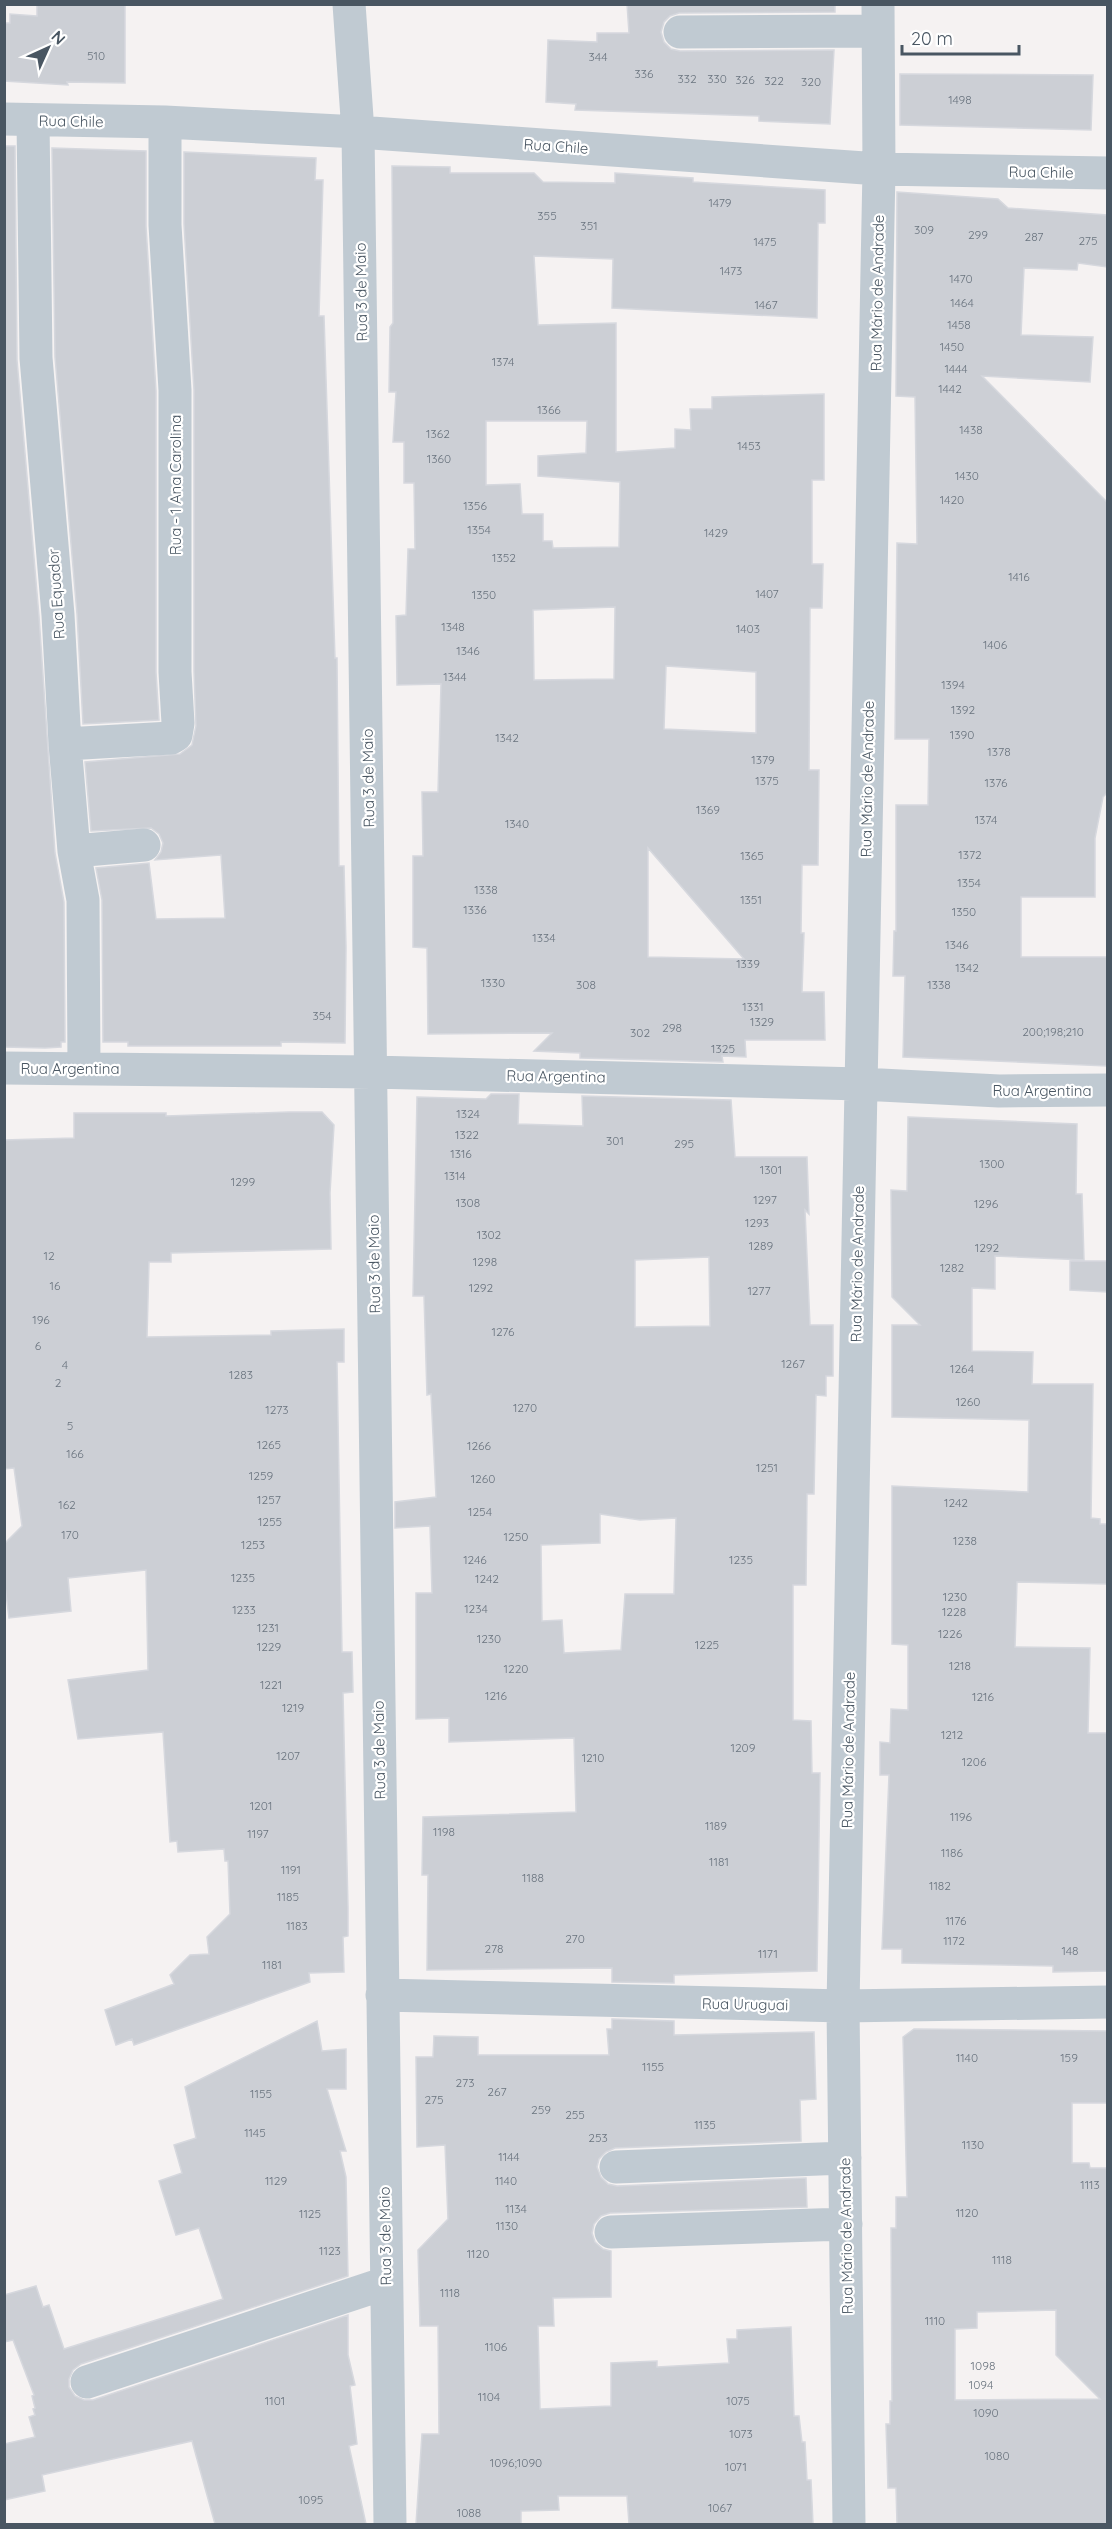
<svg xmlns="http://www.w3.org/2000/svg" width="1112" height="2529" viewBox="0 0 1112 2529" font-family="Quicksand,sans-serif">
<rect width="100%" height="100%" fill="#f5f2f2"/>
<path fill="#cccfd5" stroke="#d6d8de" stroke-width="1.5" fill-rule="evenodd" d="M 37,4 L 125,4 L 125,83 L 67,82 L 68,85 L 4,81 L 4,23 L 10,23 L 10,14 L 37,16 Z
M 627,4 L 835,4 L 835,12 L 679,13 L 670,16 L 664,22 L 661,32 L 664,42 L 671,49 L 680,51 L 834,50 L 830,124 L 759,121 L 759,116 L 575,110 L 576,104 L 546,102 L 548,40 L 597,42 L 597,33 L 629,33 Z
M 900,74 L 1093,75 L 1091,130 L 900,125 Z
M 4,146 L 15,146 L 17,360 L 39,616 L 55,853 L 64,902 L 65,1042 L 61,1042 L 61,1047 L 45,1048 L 4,1047 Z
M 52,148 L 146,151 L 146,226 L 156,391 L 156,672 L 159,720 L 83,724 L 77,614 L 55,357 Z
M 184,152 L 316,158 L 315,180 L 323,180 L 319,316 L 324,316 L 335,658 L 337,658 L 339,866 L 344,866 L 346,947 L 345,1043 L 281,1042 L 281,1046 L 128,1046 L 128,1042 L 103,1042 L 102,900 L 96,868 L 149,863 L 156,919 L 225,918 L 221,855 L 155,860 L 161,852 L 163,843 L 159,834 L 151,828 L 91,831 L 85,762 L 180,754 L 192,745 L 196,726 L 194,671 L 194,390 L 184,224 Z
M 392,166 L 450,167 L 450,173 L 534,173 L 543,182 L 615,183 L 615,173 L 693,178 L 693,182 L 825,190 L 825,223 L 818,223 L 817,318 L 612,308 L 613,259 L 534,256 L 538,325 L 616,323 L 616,452 L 675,448 L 675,429 L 691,430 L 690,409 L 712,409 L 712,397 L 824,394 L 824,480 L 812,480 L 812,564 L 823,564 L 822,608 L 810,608 L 809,770 L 819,770 L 818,865 L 802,865 L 801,933 L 804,933 L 802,992 L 824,992 L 825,1040 L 745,1040 L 746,1057 L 722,1056 L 723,1062 L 580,1058 L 580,1053 L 534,1051 L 552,1033 L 428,1034 L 427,948 L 413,947 L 413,856 L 423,856 L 422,792 L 438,792 L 441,684 L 397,685 L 396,616 L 406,615 L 408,549 L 415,549 L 414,483 L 404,483 L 404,442 L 393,442 L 396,392 L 389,392 L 390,327 L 393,323 ZM 486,421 L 587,421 L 586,453 L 538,456 L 538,476 L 620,482 L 619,547 L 553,548 L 552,541 L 543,541 L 543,514 L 522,514 L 520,484 L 486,485 ZM 615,607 L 614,679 L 534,680 L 533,610 ZM 666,666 L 756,672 L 756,733 L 664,729 ZM 648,848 L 744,959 L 648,957 Z
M 897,192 L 998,199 L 1008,208 L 1107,215 L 1107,267 L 1078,263 L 1077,270 L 1024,268 L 1021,335 L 1093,337 L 1090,382 L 982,376 L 1107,502 L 1107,793 L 1103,797 L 1095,838 L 1095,897 L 1021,897 L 1021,957 L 1107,957 L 1107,1066 L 903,1057 L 905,976 L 893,976 L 894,931 L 896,931 L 896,805 L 928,805 L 929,739 L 895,739 L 897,543 L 917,544 L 915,397 L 896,396 Z
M 491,1094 L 519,1094 L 518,1124 L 583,1126 L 582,1096 L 731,1100 L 735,1157 L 807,1157 L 809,1214 L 805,1210 L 810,1325 L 833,1325 L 833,1376 L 826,1376 L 826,1396 L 816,1395 L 814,1494 L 807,1494 L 806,1585 L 793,1585 L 793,1720 L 811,1721 L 812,1773 L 820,1773 L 817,1971 L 674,1975 L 674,1983 L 612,1982 L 612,1968 L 427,1970 L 428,1875 L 422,1875 L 423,1817 L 576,1812 L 574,1738 L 449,1742 L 449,1718 L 416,1719 L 416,1593 L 432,1593 L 430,1526 L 395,1528 L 395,1502 L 436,1497 L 431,1394 L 427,1395 L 424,1296 L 413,1296 L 417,1097 L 486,1099 ZM 709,1257 L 710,1326 L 635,1327 L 635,1260 ZM 600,1514 L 640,1520 L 676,1518 L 674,1594 L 625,1594 L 621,1650 L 564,1653 L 562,1620 L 542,1621 L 541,1545 L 600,1543 Z
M 289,1112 L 322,1112 L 334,1125 L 330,1193 L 331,1249 L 171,1253 L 171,1262 L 149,1262 L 147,1337 L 271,1335 L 271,1331 L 344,1329 L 344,1362 L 337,1362 L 342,1652 L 352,1652 L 353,1692 L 343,1693 L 348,1908 L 348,1936 L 343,1937 L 344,1972 L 309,1973 L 310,1982 L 134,2045 L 132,2039 L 116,2045 L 105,2010 L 174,1984 L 170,1975 L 190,1955 L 209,1954 L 207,1937 L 230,1914 L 228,1861 L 225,1861 L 224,1849 L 178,1852 L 177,1841 L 170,1842 L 163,1732 L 78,1739 L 68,1680 L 148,1670 L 146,1570 L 68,1578 L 71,1611 L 9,1618 L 4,1578 L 4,1544 L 22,1526 L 14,1468 L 4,1469 L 4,1140 L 74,1138 L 74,1113 L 166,1113 L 166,1116 Z
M 908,1117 L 1077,1124 L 1076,1194 L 1082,1194 L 1084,1260 L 995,1256 L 995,1289 L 972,1288 L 972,1351 L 1033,1352 L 1032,1384 L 1093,1384 L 1091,1518 L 1100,1519 L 1100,1524 L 1107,1524 L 1107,1584 L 1017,1582 L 1015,1647 L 1090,1648 L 1088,1733 L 1107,1733 L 1107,1971 L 1053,1972 L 1053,1966 L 902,1963 L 902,1949 L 882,1949 L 889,1775 L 880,1775 L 880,1742 L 890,1743 L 891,1709 L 908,1710 L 908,1645 L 892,1644 L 892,1486 L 1028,1492 L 1029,1420 L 892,1417 L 892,1325 L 920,1325 L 892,1297 L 891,1190 L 907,1191 Z
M 1070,1261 L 1107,1261 L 1107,1292 L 1070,1290 Z
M 612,2019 L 674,2021 L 674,2035 L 814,2032 L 816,2099 L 800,2100 L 801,2141 L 615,2148 L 606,2152 L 599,2159 L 597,2167 L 601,2177 L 608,2184 L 617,2186 L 806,2178 L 807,2207 L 610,2213 L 601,2216 L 594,2224 L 592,2233 L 595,2242 L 603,2249 L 611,2251 L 611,2297 L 553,2298 L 554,2326 L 538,2326 L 540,2409 L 611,2406 L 611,2363 L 657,2361 L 657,2367 L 729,2363 L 727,2339 L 737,2339 L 737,2330 L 791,2327 L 794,2416 L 799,2416 L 802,2442 L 805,2442 L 807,2480 L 811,2480 L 813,2524 L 629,2524 L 627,2496 L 558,2496 L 559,2510 L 521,2511 L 521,2524 L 416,2524 L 422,2434 L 439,2434 L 438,2326 L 420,2326 L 418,2250 L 448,2219 L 445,2145 L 417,2147 L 416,2057 L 433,2057 L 434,2036 L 478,2037 L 478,2055 L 609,2055 L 607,2029 L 612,2029 Z
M 317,2021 L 322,2051 L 346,2049 L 346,2089 L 327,2089 L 346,2151 L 340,2151 L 346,2177 L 348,2276 L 81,2364 L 73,2370 L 69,2379 L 69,2387 L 75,2396 L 84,2400 L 93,2400 L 348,2315 L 348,2355 L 355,2385 L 350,2386 L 357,2444 L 349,2446 L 366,2524 L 215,2524 L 192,2441 L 42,2475 L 45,2491 L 4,2500 L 4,2444 L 35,2437 L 29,2417 L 35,2415 L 33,2409 L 35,2408 L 32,2396 L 34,2395 L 13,2340 L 4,2342 L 4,2295 L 36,2286 L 43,2307 L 49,2305 L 64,2349 L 223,2299 L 199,2228 L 176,2235 L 159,2181 L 182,2173 L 174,2145 L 196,2138 L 185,2087 Z
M 914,2029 L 1107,2031 L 1107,2103 L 1072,2103 L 1072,2163 L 1089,2163 L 1090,2168 L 1107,2168 L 1107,2524 L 897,2524 L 896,2488 L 888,2488 L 886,2424 L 890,2424 L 890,2401 L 892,2401 L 891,2228 L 896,2228 L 896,2197 L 907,2197 L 903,2037 ZM 1056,2310 L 1056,2355 L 1100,2399 L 955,2400 L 955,2329 L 977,2328 L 977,2312 Z"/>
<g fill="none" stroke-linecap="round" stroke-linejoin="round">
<path stroke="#c0cad2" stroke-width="33" d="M 349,4 L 358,132 L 390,2524
M 680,32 L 878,31
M 4,119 L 165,122 L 358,132 L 879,169 L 1108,173
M 33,120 L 36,358 L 58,615 L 65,744 L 74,851 L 83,900 L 84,1067
M 65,744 L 171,738 L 176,735 L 178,723 L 175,672 L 175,390 L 165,225 L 165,122
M 74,851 L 144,845
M 4,1068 L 372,1072 L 861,1084 L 999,1091 L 1108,1090
M 382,1995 L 843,2006 L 1108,2002
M 616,2167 L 845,2158
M 611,2232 L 846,2224
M 87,2382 L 386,2283
M 849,2524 L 843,2006 L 879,169 L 878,4"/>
</g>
<g text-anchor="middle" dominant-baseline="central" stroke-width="4.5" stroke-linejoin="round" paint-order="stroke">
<g font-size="12" fill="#6a747f">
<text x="96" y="55">510</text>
<text x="598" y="56">344</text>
<text x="644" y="73">336</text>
<text x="687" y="78">332</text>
<text x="717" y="78">330</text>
<text x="745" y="79">326</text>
<text x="774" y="80">322</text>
<text x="811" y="81">320</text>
<text x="960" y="99">1498</text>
<text x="720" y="202">1479</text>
<text x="547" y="215">355</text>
<text x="589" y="225">351</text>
<text x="924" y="229">309</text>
<text x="978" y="234">299</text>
<text x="1034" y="236">287</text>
<text x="1088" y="240">275</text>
<text x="765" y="241">1475</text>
<text x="731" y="270">1473</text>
<text x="961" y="278">1470</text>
<text x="962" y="302">1464</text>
<text x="766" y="304">1467</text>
<text x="959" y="324">1458</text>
<text x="952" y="346">1450</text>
<text x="503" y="361">1374</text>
<text x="956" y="368">1444</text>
<text x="950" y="388">1442</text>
<text x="549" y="409">1366</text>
<text x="971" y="429">1438</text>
<text x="438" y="433">1362</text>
<text x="749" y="445">1453</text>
<text x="439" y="458">1360</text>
<text x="967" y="475">1430</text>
<text x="952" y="499">1420</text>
<text x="475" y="505">1356</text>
<text x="479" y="529">1354</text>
<text x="716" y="532">1429</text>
<text x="504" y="557">1352</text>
<text x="1019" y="576">1416</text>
<text x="767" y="593">1407</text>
<text x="484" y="594">1350</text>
<text x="453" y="626">1348</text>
<text x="748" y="628">1403</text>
<text x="995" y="644">1406</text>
<text x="468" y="650">1346</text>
<text x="455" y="676">1344</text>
<text x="953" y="684">1394</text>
<text x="963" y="709">1392</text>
<text x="962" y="734">1390</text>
<text x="507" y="737">1342</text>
<text x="999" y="751">1378</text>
<text x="763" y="759">1379</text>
<text x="767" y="780">1375</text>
<text x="996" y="782">1376</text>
<text x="708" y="809">1369</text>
<text x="986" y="819">1374</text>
<text x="517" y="823">1340</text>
<text x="970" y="854">1372</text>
<text x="752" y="855">1365</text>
<text x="969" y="882">1354</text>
<text x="486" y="889">1338</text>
<text x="751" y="899">1351</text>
<text x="475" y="909">1336</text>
<text x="964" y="911">1350</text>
<text x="544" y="937">1334</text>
<text x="957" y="944">1346</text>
<text x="748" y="963">1339</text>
<text x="967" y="967">1342</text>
<text x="493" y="982">1330</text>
<text x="586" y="984">308</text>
<text x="939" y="984">1338</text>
<text x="753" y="1006">1331</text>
<text x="322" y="1015">354</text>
<text x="762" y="1021">1329</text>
<text x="672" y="1027">298</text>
<text x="1053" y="1031">200;198;210</text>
<text x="640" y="1032">302</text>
<text x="723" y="1048">1325</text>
<text x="468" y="1113">1324</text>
<text x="467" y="1134">1322</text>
<text x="615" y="1140">301</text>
<text x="684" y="1143">295</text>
<text x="461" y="1153">1316</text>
<text x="992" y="1163">1300</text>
<text x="771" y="1169">1301</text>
<text x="455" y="1175">1314</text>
<text x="243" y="1181">1299</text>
<text x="765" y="1199">1297</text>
<text x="468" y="1202">1308</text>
<text x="986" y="1203">1296</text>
<text x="757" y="1222">1293</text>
<text x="489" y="1234">1302</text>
<text x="761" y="1245">1289</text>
<text x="987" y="1247">1292</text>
<text x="49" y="1255">12</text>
<text x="485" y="1261">1298</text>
<text x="952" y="1267">1282</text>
<text x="55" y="1285">16</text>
<text x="481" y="1287">1292</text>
<text x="759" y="1290">1277</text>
<text x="41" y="1319">196</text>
<text x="503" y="1331">1276</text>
<text x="38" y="1345">6</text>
<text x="793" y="1363">1267</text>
<text x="65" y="1364">4</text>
<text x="962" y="1368">1264</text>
<text x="241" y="1374">1283</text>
<text x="58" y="1382">2</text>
<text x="968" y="1401">1260</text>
<text x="525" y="1407">1270</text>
<text x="277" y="1409">1273</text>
<text x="70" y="1425">5</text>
<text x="269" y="1444">1265</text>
<text x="479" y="1445">1266</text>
<text x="75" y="1453">166</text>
<text x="767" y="1467">1251</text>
<text x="261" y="1475">1259</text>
<text x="483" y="1478">1260</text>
<text x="269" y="1499">1257</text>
<text x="956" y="1502">1242</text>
<text x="67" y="1504">162</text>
<text x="480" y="1511">1254</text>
<text x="270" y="1521">1255</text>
<text x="70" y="1534">170</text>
<text x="516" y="1536">1250</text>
<text x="965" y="1540">1238</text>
<text x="253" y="1544">1253</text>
<text x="475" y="1559">1246</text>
<text x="741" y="1559">1235</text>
<text x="243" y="1577">1235</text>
<text x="487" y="1578">1242</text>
<text x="955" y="1596">1230</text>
<text x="476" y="1608">1234</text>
<text x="244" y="1609">1233</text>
<text x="954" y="1611">1228</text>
<text x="268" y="1627">1231</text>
<text x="950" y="1633">1226</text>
<text x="489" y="1638">1230</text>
<text x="707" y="1644">1225</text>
<text x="269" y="1646">1229</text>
<text x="960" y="1665">1218</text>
<text x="516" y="1668">1220</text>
<text x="271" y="1684">1221</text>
<text x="496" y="1695">1216</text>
<text x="983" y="1696">1216</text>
<text x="293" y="1707">1219</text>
<text x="952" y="1734">1212</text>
<text x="743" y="1747">1209</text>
<text x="288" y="1755">1207</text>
<text x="593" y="1757">1210</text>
<text x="974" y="1761">1206</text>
<text x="261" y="1805">1201</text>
<text x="961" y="1816">1196</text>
<text x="716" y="1825">1189</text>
<text x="444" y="1831">1198</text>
<text x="258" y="1833">1197</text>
<text x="952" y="1852">1186</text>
<text x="719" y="1861">1181</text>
<text x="291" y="1869">1191</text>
<text x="533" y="1877">1188</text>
<text x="940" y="1885">1182</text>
<text x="288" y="1896">1185</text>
<text x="956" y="1920">1176</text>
<text x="297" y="1925">1183</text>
<text x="575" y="1938">270</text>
<text x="954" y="1940">1172</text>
<text x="494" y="1948">278</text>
<text x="1070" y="1950">148</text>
<text x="768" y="1953">1171</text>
<text x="272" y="1964">1181</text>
<text x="967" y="2057">1140</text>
<text x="1069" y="2057">159</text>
<text x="653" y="2066">1155</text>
<text x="465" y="2082">273</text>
<text x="497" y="2091">267</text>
<text x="261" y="2093">1155</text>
<text x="434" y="2099">275</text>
<text x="541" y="2109">259</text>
<text x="575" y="2114">255</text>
<text x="705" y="2124">1135</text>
<text x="255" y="2132">1145</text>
<text x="598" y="2137">253</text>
<text x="973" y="2144">1130</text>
<text x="509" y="2156">1144</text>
<text x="276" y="2180">1129</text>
<text x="506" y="2180">1140</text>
<text x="1090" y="2184">1113</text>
<text x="516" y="2208">1134</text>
<text x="967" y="2212">1120</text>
<text x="310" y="2213">1125</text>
<text x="507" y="2225">1130</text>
<text x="330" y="2250">1123</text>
<text x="478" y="2253">1120</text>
<text x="1002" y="2259">1118</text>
<text x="450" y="2292">1118</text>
<text x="935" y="2320">1110</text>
<text x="496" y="2346">1106</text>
<text x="983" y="2365">1098</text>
<text x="981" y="2384">1094</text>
<text x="489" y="2396">1104</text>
<text x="275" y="2400">1101</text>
<text x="738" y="2400">1075</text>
<text x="986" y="2412">1090</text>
<text x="741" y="2433">1073</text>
<text x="997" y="2455">1080</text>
<text x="516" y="2462">1096;1090</text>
<text x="736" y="2466">1071</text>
<text x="311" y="2499">1095</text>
<text x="720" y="2507">1067</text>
<text x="469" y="2512">1088</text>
</g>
<g font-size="15" fill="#495662" stroke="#fff">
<text transform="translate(71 121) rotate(1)">Rua Chile</text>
<text transform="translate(556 146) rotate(4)">Rua Chile</text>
<text transform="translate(1041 172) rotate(1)">Rua Chile</text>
<text transform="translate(361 292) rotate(-91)">Rua 3 de Maio</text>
<text transform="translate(877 293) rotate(-89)">Rua Mário de Andrade</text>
<text transform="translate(175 485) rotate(-90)">Rua - 1 Ana Carolina</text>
<text transform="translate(56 594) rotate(-94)">Rua Equador</text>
<text transform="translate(368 778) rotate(-91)">Rua 3 de Maio</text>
<text transform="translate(867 779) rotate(-89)">Rua Mário de Andrade</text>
<text x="70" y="1068">Rua Argentina</text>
<text transform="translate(556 1076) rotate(1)">Rua Argentina</text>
<text x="1042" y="1090">Rua Argentina</text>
<text transform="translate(374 1264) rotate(-91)">Rua 3 de Maio</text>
<text transform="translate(857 1264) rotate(-89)">Rua Mário de Andrade</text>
<text transform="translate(379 1750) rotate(-91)">Rua 3 de Maio</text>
<text transform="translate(848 1750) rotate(-89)">Rua Mário de Andrade</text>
<text transform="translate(745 2004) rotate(1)">Rua Uruguai</text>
<text transform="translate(385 2236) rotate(-91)">Rua 3 de Maio</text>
<text transform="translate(846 2236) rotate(-91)">Rua Mário de Andrade</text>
</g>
</g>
<rect width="1112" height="2529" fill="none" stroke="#495662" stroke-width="12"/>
<g transform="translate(48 48) rotate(45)" stroke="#ffffff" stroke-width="4.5" paint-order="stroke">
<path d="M0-4.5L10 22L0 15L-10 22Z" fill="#495662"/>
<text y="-9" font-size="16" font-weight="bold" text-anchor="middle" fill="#495662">N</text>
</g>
<path d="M902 45v9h117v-9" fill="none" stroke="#495662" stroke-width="3"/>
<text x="911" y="45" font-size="18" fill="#495662" stroke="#ffffff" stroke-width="4.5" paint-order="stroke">20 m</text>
</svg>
